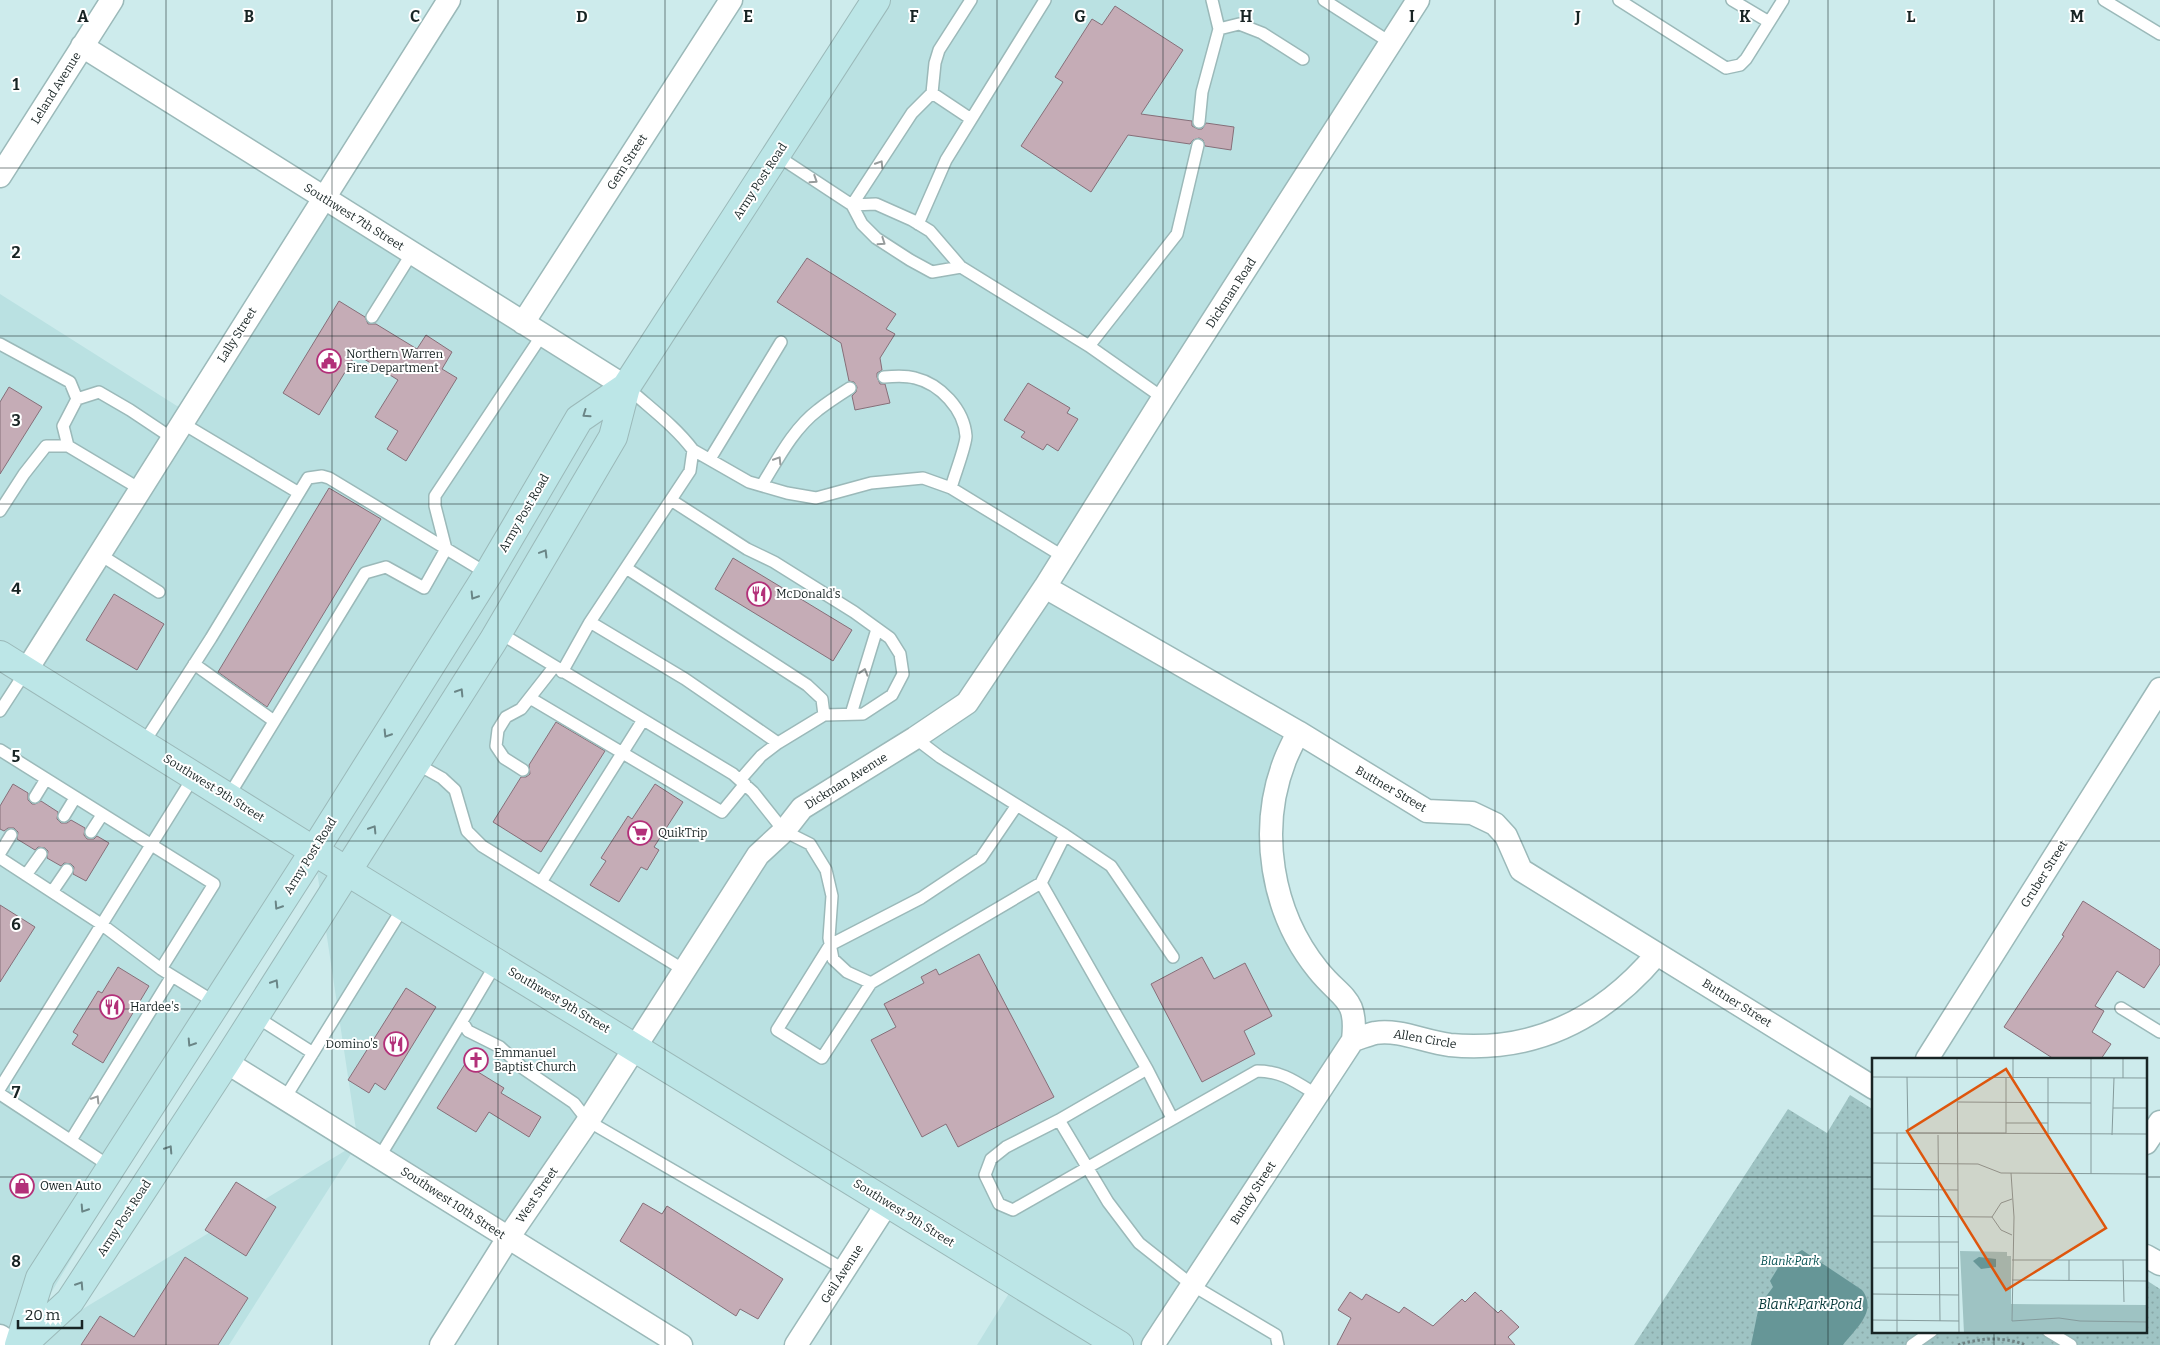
<svg xmlns="http://www.w3.org/2000/svg" width="2160" height="1345" viewBox="0 0 2160 1345" font-family="Bitter,serif">
<defs>
<pattern id="park-dots" width="8" height="8" patternUnits="userSpaceOnUse" patternTransform="scale(1.25)"><rect width="8" height="8" fill="#9ec3c3"/><path d="M2 2h.1M6 6h.1" fill="none" stroke="#87a7a7" stroke-width="1.8" stroke-linecap="round"/></pattern>
</defs>
<rect width="100%" height="100%" fill="#cdebec"/>
<path fill="#bae1e2" d="M 876,0 L 1418,0 L 1046,587 L 1298,732 L 1285,761 L 1278,891 L 1355,1020 L 1153,1345 L 977,1345 L 1016,1282 L 635,1047 L 508,1238 L 358,1143 L 229,1345 L 23,1345 L 358,1143 L 314,851 L 20,1345 L 0,1336 L 0,294 L 177,406 L 193,404 L 324,198 L 626,386 Z"/>
<path fill="url(#park-dots)" d="M 1850,1095 L 1874,1110 L 1874,1331 L 2146,1331 L 2146,1280 L 2160,1289 L 2160,1345 L 1634,1345 L 1788,1109 L 1827,1133 Z"/>
<path fill="#669697" d="M 1802,1250 L 1862,1290 C 1878,1311 1856,1328 1843,1345 L 1751,1345 L 1759,1306 L 1773,1287 L 1770,1281 L 1781,1263 Z"/>
<path fill="#c5acb6" stroke="#866f79" d="M 1115,6 L 1183,50 L 1141,114 L 1192,121 L 1192,126 L 1198,129 L 1202,129 L 1206,123 L 1234,127 L 1231,150 L 1205,146 L 1203,140 L 1199,138 L 1193,140 L 1190,144 L 1128,135 L 1091,192 L 1021,146 L 1063,82 L 1055,77 L 1092,19 L 1102,25 Z
M 807,258 L 896,314 L 886,329 L 895,334 L 880,358 L 882,370 L 877,373 L 877,377 L 880,384 L 885,384 L 890,403 L 855,410 L 852,396 L 856,392 L 857,387 L 854,382 L 849,381 L 841,343 L 777,302 Z
M 339,301 L 365,317 L 368,324 L 376,324 L 417,349 L 426,335 L 452,352 L 442,369 L 457,378 L 406,461 L 387,449 L 398,431 L 375,417 L 398,380 L 356,354 L 319,415 L 283,393 Z
M 1028,383 L 1070,408 L 1067,413 L 1078,419 L 1058,451 L 1047,444 L 1043,450 L 1021,437 L 1025,432 L 1004,420 Z
M 9,387 L 42,407 L 0,474 L 0,402 Z
M 329,488 L 381,519 L 267,707 L 218,672 Z
M 733,558 L 852,630 L 833,661 L 715,589 Z
M 114,594 L 164,624 L 137,670 L 86,640 Z
M 556,722 L 605,751 L 541,852 L 493,822 L 521,777 L 526,777 L 530,774 L 529,765 Z
M 13,784 L 28,793 L 28,800 L 32,804 L 35,804 L 41,801 L 58,812 L 57,819 L 61,823 L 67,823 L 71,820 L 85,828 L 84,835 L 87,839 L 94,839 L 97,836 L 109,843 L 86,881 L 73,874 L 74,867 L 71,864 L 64,863 L 61,866 L 47,858 L 48,851 L 45,848 L 38,847 L 35,850 L 17,839 L 18,832 L 14,828 L 8,828 L 4,831 L 0,829 L 0,806 Z
M 655,784 L 683,802 L 654,847 L 659,850 L 647,870 L 641,867 L 619,902 L 590,885 L 606,861 L 601,858 L 628,816 L 632,819 Z
M 2083,901 L 2160,950 L 2160,964 L 2144,988 L 2117,971 L 2095,1006 L 2104,1011 L 2092,1032 L 2111,1044 L 2101,1059 L 2054,1059 L 2004,1027 L 2064,936 L 2062,935 Z
M 0,905 L 35,927 L 0,982 Z
M 979,954 L 1054,1097 L 958,1147 L 946,1124 L 922,1137 L 871,1040 L 896,1027 L 884,1004 L 924,983 L 921,977 L 936,969 L 939,975 Z
M 1202,957 L 1214,979 L 1245,963 L 1272,1016 L 1244,1031 L 1255,1054 L 1202,1082 L 1151,984 Z
M 118,967 L 149,986 L 103,1063 L 72,1044 L 78,1035 L 73,1032 L 98,991 L 102,993 Z
M 406,988 L 436,1007 L 385,1090 L 375,1083 L 369,1093 L 348,1080 Z
M 465,1064 L 504,1088 L 501,1093 L 541,1117 L 529,1137 L 489,1112 L 476,1132 L 437,1108 Z
M 236,1182 L 276,1207 L 246,1256 L 205,1230 Z
M 643,1203 L 662,1214 L 667,1206 L 783,1279 L 758,1319 L 740,1309 L 736,1316 L 620,1241 Z
M 185,1257 L 248,1298 L 218,1345 L 81,1345 L 100,1316 L 134,1337 Z
M 1350,1292 L 1362,1300 L 1366,1294 L 1399,1313 L 1404,1307 L 1433,1326 L 1462,1299 L 1465,1302 L 1475,1292 L 1498,1313 L 1501,1310 L 1519,1327 L 1508,1337 L 1515,1345 L 1337,1345 L 1351,1318 L 1338,1310 Z"/>
<g fill="none" stroke-linecap="round" stroke-linejoin="round">
<g stroke="#9bb9b9" stroke-width="14">
<path id="lane" d="M 1324,0 L 1391,43
M 1619,0 L 1726,68 L 1740,65 L 1746,59 L 1783,0
M 1732,0 L 1769,22
M 2104,0 L 2160,34
M 1219,29 L 1239,24 L 1262,33 L 1303,59
M 932,93 L 971,119
M 1199,122 L 1202,92 L 1219,29 L 1212,0
M 776,155 L 852,205 L 862,224 L 876,238 L 910,260 L 932,272 L 961,267
M 852,205 L 876,204 L 912,220 L 930,231 L 961,267 L 1089,346 L 1163,398
M 852,205 L 912,113 L 932,93 L 935,63 L 939,50 L 971,0
M 918,224 L 946,160 L 1045,0
M 372,317 L 412,253
M 0,344 L 70,382 L 77,399
M 1089,346 L 1177,234 L 1198,145
M 884,377 C 894,376 905,375 915,378 C 940,384 964,409 966,436 C 966,446 954,476 951,488
M 182,423 L 299,493
M 68,446 L 63,426 L 77,399 L 99,392 L 130,410 L 172,438
M 693,450 L 749,482 L 787,493 L 816,498 L 871,483 L 923,478 L 951,488 L 1064,557
M 710,459 L 781,342
M 762,485 C 778,459 793,429 818,410 C 828,402 839,395 850,388
M 671,500 L 747,549 L 774,562 L 854,612 L 890,638 L 900,654 L 903,674 L 892,695 L 863,714 L 824,715
M 0,511 L 24,474 L 46,446 L 68,446 L 140,489
M 99,554 L 159,592
M 626,568 L 807,685 L 822,699 L 824,715 L 778,743 L 761,756 L 740,780
M 590,622 L 685,679 L 778,743
M 498,632 L 733,774 L 753,792 L 784,831 L 810,844 L 826,870 L 832,896 L 829,938 L 833,959 L 847,972 L 871,983 L 1041,883 L 1147,1069 L 1059,1120 L 1108,1202 L 1139,1243 L 1192,1285 L 1276,1335 L 1278,1345
M 194,664 L 274,721
M 562,672 L 590,622 L 690,471 L 693,450 C 675,426 650,408 628,388
M 530,698 L 722,812 L 745,784
M 0,711 L 26,671
M 851,714 L 877,629
M 915,738 L 940,757 L 1065,835 L 1041,883
M 143,744 L 211,638 L 308,478 L 322,476 L 329,478 L 488,574
M 0,750 L 214,884 L 161,969
M 415,763 L 442,778 L 455,790 L 467,831 L 482,846 L 684,970
M 523,770 L 504,758 L 496,746 L 498,730 L 506,717 L 521,709 L 554,667
M 35,797 L 46,779
M 228,797 L 365,573 L 386,567 L 424,588 L 446,549 L 435,506 L 435,496 L 542,335
M 64,816 L 75,798
M 91,832 L 102,815
M 1065,835 L 1111,866 L 1173,957
M 0,853 L 11,835
M 0,858 L 101,924 L 161,969 L 216,1003
M 26,875 L 41,854
M 541,882 L 643,720
M 52,892 L 67,870
M 497,962 L 462,1021 L 468,1031 L 500,1047 L 524,1069 L 574,1103 L 588,1121 L 845,1270
M 871,983 L 822,1058 L 777,1030 L 830,945 L 921,898 L 981,858 L 1017,805
M 2121,1008 L 2160,1032
M 255,1016 L 313,1053
M 1147,1069 L 1172,1118
M 0,1088 L 194,776
M 0,1094 L 111,1167
M 285,1098 L 404,906
M 1059,1120 L 1006,1147 L 991,1159 L 985,1175 L 999,1204 L 1013,1210 L 1257,1071 C 1282,1071 1296,1082 1317,1095
M 71,1140 L 172,976
M 380,1156 L 462,1021
M 2048,1331 L 2071,1345
M 1912,1345 L 1932,1331"/>
</g>
<g stroke="#9bb9b9" stroke-width="25">
<path id="street" d="M 82,46 L 626,387
M 0,176 L 112,0
M 523,323 L 731,0
M 1045,587 L 1298,732 L 1427,811 L 1472,813 L 1495,824 L 1506,836 L 1521,870 L 1874,1088
M 26,671 L 449,0
M 1353,1040 C 1360,1038 1367,1035 1375,1033 C 1399,1029 1425,1042 1450,1045 C 1535,1053 1603,1018 1657,954
M 1927,1059 L 2160,689
M 226,1062 L 681,1345
M 2146,1143 L 2160,1122
M 2146,1256 L 2160,1264
M 0,1336 L 14,1345
M 441,1345 L 508,1238 L 588,1121 L 758,855 L 784,831 L 802,808 L 915,738 L 967,703 L 1045,587 L 1163,398 L 1418,0
M 796,1345 L 888,1202
M 1153,1345 L 1353,1040 C 1358,997 1342,1000 1318,970 C 1271,912 1258,829 1285,760 C 1289,750 1294,741 1298,732"/>
</g>
<g stroke="#9bb9b9" stroke-width="30">
<path id="secondary" d="M 0,655 L 314,851 L 1119,1345
M 19,1345 L 40,1278 L 314,851 L 488,574 L 579,419 L 626,387
M 22,1345 L 70,1301 L 226,1062 L 493,641 L 613,437 L 626,387 L 876,0"/>
</g>
<path stroke="#6e8283" stroke-width="3" stroke-dasharray="2.5 2.5" stroke-linecap="butt" d="M 1958,1345 C 1979,1338 2004,1336 2025,1345"/>
<use href="#lane" stroke="#fff" stroke-width="11"/>
<use href="#street" stroke="#fff" stroke-width="22"/>
<use href="#secondary" stroke="#bce6e7" stroke-width="28"/>
</g>
<defs><path id="oneway-chevron" d="M-2-3.5L2.5 0L-2 3.5" fill="none" stroke-width="1.6" stroke-linecap="round" stroke-linejoin="round" transform="scale(1.25)"/></defs>
<g stroke="#979c9c">
<use href="#oneway-chevron" transform="translate(880 164) rotate(-58)"/>
<use href="#oneway-chevron" transform="translate(814 180) rotate(33)"/>
<use href="#oneway-chevron" transform="translate(882 242) rotate(34)"/>
<use href="#oneway-chevron" transform="translate(778 460) rotate(-58)"/>
<use href="#oneway-chevron" transform="translate(864 672) rotate(-73)"/>
<use href="#oneway-chevron" transform="translate(96 1099) rotate(-58)"/>
</g>
<g stroke="#6a8586">
<use href="#oneway-chevron" transform="translate(586 414) rotate(145)"/>
<use href="#oneway-chevron" transform="translate(544 553) rotate(-59)"/>
<use href="#oneway-chevron" transform="translate(474 596) rotate(122)"/>
<use href="#oneway-chevron" transform="translate(460 692) rotate(-58)"/>
<use href="#oneway-chevron" transform="translate(387 734) rotate(122)"/>
<use href="#oneway-chevron" transform="translate(373 829) rotate(-58)"/>
<use href="#oneway-chevron" transform="translate(278 906) rotate(123)"/>
<use href="#oneway-chevron" transform="translate(275 983) rotate(-58)"/>
<use href="#oneway-chevron" transform="translate(191 1043) rotate(123)"/>
<use href="#oneway-chevron" transform="translate(169 1149) rotate(-57)"/>
<use href="#oneway-chevron" transform="translate(84 1209) rotate(123)"/>
<use href="#oneway-chevron" transform="translate(80 1285) rotate(-57)"/>
</g>
<path fill="none" stroke="#182424" stroke-width="1" stroke-opacity="0.55" d="M 166,0 L 166,1345M 332,0 L 332,1345M 498,0 L 498,1345M 665,0 L 665,1345M 831,0 L 831,1345M 997,0 L 997,1345M 1163,0 L 1163,1345M 1329,0 L 1329,1345M 1495,0 L 1495,1345M 1662,0 L 1662,1345M 1828,0 L 1828,1345M 1994,0 L 1994,1059M 0,168 L 2160,168M 0,336 L 2160,336M 0,504 L 2160,504M 0,672 L 2160,672M 0,841 L 2160,841M 0,1009 L 2160,1009M 0,1177 L 1874,1177M 2146,1177 L 2160,1177M 1994,1331 L 1994,1345"/>
<defs>
<g id="civic-ring" transform="scale(1.25)"><circle r="9.5" fill="#fff" stroke="#b33079" stroke-width="1.5"/><path d="M-.6-6.5H3V-4.5H.6V-3L4-1V1h2V6H-6V1h2V-1L-.6-3ZM-1.2 2.5V6h2.4V2.5Z" fill="#b33079"/></g>
<g id="restaurant-ring" transform="scale(1.25)"><circle r="9.5" fill="#fff" stroke="#b33079" stroke-width="1.5"/><path d="M-5-6h1v4h1v-4h1v4h1v-4h1v5L-1.5 .5V6h-2V.5L-5-1ZM5-6V6H3V1.5H1.5Q1.5-4 5-6Z" fill="#b33079"/></g>
<g id="supermarket-ring" transform="scale(1.25)"><circle r="9.5" fill="#fff" stroke="#b33079" stroke-width="1.5"/><path d="M-6-5.5h2.5l.6 2H6L4.5 2H-2.5L-4.4-4H-6ZM-1.5 3.2a1.3 1.3 0 1 0 .1 0ZM3 3.2a1.3 1.3 0 1 0 .1 0Z" fill="#b33079"/></g>
<g id="church-ring" transform="scale(1.25)"><circle r="9.5" fill="#fff" stroke="#b33079" stroke-width="1.5"/><path d="M-1.2-6h2.4v3.5h3.3v2.4h-3.3V6h-2.4V-.1h-3.3v-2.4h3.3Z" fill="#b33079"/></g>
<g id="shop-ring" transform="scale(1.25)"><circle r="9.5" fill="#fff" stroke="#b33079" stroke-width="1.5"/><path d="M-5-2.5h2.3a2.7 3.5 0 0 1 5.4 0H5L5.5 6h-11ZM-1.5-2.5h3a1.5 2.3 0 0 0-3 0Z" fill="#b33079"/></g>
</defs>
<g fill-rule="evenodd">
<use href="#civic-ring" x="329" y="361"/>
<use href="#restaurant-ring" x="759" y="594"/>
<use href="#supermarket-ring" x="640" y="833"/>
<use href="#restaurant-ring" x="112" y="1007"/>
<use href="#restaurant-ring" x="396" y="1044"/>
<use href="#church-ring" x="476" y="1060"/>
<use href="#shop-ring" x="22" y="1186"/>
</g>
<g text-anchor="middle" dominant-baseline="central" stroke-width="4" stroke-linejoin="round" paint-order="stroke">
<g font-size="12" fill="#182424" stroke="#fff">
<text transform="translate(56 88) rotate(-58)">Leland Avenue</text>
<text transform="translate(627 162) rotate(-57)">Gem Street</text>
<text transform="translate(760 181) rotate(-57)">Army Post Road</text>
<text transform="translate(354 217) rotate(32)">Southwest 7th Street</text>
<text transform="translate(1231 293) rotate(-57)">Dickman Road</text>
<text transform="translate(237 335) rotate(-58)">Lally Street</text>
<text transform="translate(524 513) rotate(-60)">Army Post Road</text>
<text transform="translate(846 781) rotate(-32)">Dickman Avenue</text>
<text transform="translate(214 788) rotate(32)">Southwest 9th Street</text>
<text transform="translate(1391 789) rotate(30)">Buttner Street</text>
<text transform="translate(310 856) rotate(-58)">Army Post Road</text>
<text transform="translate(2044 874) rotate(-58)">Gruber Street</text>
<text transform="translate(559 1000) rotate(31)">Southwest 9th Street</text>
<text transform="translate(1737 1003) rotate(32)">Buttner Street</text>
<text transform="translate(1425 1039) rotate(10)">Allen Circle</text>
<text transform="translate(1253 1193) rotate(-57)">Bundy Street</text>
<text transform="translate(537 1195) rotate(-56)">West Street</text>
<text transform="translate(453 1203) rotate(33)">Southwest 10th Street</text>
<text transform="translate(904 1213) rotate(32)">Southwest 9th Street</text>
<text transform="translate(124 1218) rotate(-57)">Army Post Road</text>
<text transform="translate(842 1274) rotate(-57)">Geil Avenue</text>
</g>
<g font-size="12" fill="#182424" stroke="#fff" text-anchor="start">
<text x="346" y="354">Northern Warren<tspan x="346" dy="14">Fire Department</tspan></text>
<text x="776" y="594">McDonald's</text>
<text x="658" y="833">QuikTrip</text>
<text x="130" y="1007">Hardee's</text>
<text x="378" y="1044" text-anchor="end">Domino's</text>
<text x="494" y="1053">Emmanuel<tspan x="494" dy="14">Baptist Church</tspan></text>
<text x="40" y="1186">Owen Auto</text>
</g>
<g font-size="12" font-style="italic" fill="#075253" stroke="#fff">
<text x="1790" y="1261">Blank Park</text>
</g>
<g font-size="14" font-style="italic" fill="#043637" stroke="#fff">
<text x="1810" y="1304">Blank Park Pond</text>
</g>
</g>
<g transform="translate(1872 1058)">
<rect width="275" height="275" fill="#cdebec"/>
<path d="M 88,193 L 135,194 L 135,198 L 139,198 L 139,246 L 275,247 L 275,275 L 92,275 Z" fill="#9ec3c3"/>
<path d="M 107,199 L 124,201 L 124,209 L 109,211 L 101,203 Z" fill="#669697"/>
<path fill="none" stroke="#859b9c" stroke-width="1" d="M 85,0 L 87,275M 141,0 L 141,19M 219,0 L 219,116M 0,19 L 275,20M 35,19 L 36,75M 176,20 L 176,76M 251,20 L 251,0M 86,44 L 219,45M 241,50 L 275,50M 134,65 L 176,65M 0,75 L 134,75M 25,75 L 25,275M 36,75 L 275,76M 134,75 L 134,19M 66,77 L 68,263M 240,77 L 242,20M 0,105 L 106,106 L 129,115 L 275,116M 139,115 L 142,159 L 140,263 L 187,260 L 208,263 L 275,264M 0,131 L 86,132M 0,158 L 120,159M 120,159 L 129,145 L 140,141M 120,159 L 129,172 L 140,177M 0,184 L 87,184M 140,202 L 275,202M 197,202 L 197,223M 251,202 L 252,244M 0,210 L 87,210M 140,222 L 275,223M 0,236 L 87,237M 0,262 L 87,263"/>
<path fill="#de560d" fill-opacity="0.15" stroke="#de560d" stroke-width="2.5" d="M 134,11 L 234,170 L 134,232 L 35,73 Z"/>
<rect width="275" height="275" fill="none" stroke="#182424" stroke-width="2.5"/>
</g>
<g font-size="16" text-anchor="middle" font-weight="bold" fill="#182424" stroke="#fff" stroke-width="4" stroke-linejoin="round" paint-order="stroke">
<text x="83" y="22">A</text>
<text x="249" y="22">B</text>
<text x="415" y="22">C</text>
<text x="582" y="22">D</text>
<text x="748" y="22">E</text>
<text x="914" y="22">F</text>
<text x="1080" y="22">G</text>
<text x="1246" y="22">H</text>
<text x="1412" y="22">I</text>
<text x="1578" y="22">J</text>
<text x="1745" y="22">K</text>
<text x="1911" y="22">L</text>
<text x="2077" y="22">M</text>
<text x="16" y="90">1</text>
<text x="16" y="258">2</text>
<text x="16" y="426">3</text>
<text x="16" y="594">4</text>
<text x="16" y="762">5</text>
<text x="16" y="930">6</text>
<text x="16" y="1098">7</text>
<text x="16" y="1267">8</text>
</g>
<path d="M18 1320v8h64v-8" fill="none" stroke="#182424" stroke-width="2.5"/>
<text x="25" y="1320" font-size="15" fill="#182424" stroke="#ffffff" stroke-width="4" paint-order="stroke">20 m</text>
</svg>
